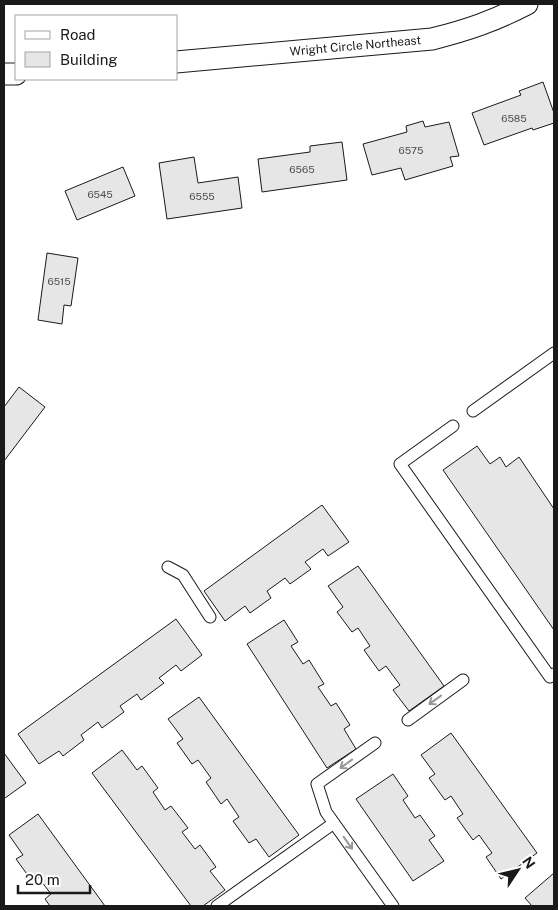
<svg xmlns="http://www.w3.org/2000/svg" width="558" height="910" viewBox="0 0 558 910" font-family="'Public Sans',sans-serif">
<rect width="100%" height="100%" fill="#fff"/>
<path fill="#e6e6e6" stroke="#1a1a1a" d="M 543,82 L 554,113 L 554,123 L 533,130 L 532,128 L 484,145 L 472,113 L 521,95 L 519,91 Z
M 423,121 L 425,127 L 449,122 L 459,156 L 450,157 L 453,166 L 405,180 L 401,168 L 372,175 L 363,144 L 407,132 L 406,126 Z
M 342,142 L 347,180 L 262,192 L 258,159 L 310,152 L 310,146 Z
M 194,157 L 198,183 L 238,177 L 242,208 L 167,219 L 159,163 Z
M 123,167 L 135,196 L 77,220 L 65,191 Z
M 47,253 L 78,258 L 71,306 L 64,305 L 62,324 L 38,320 Z
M 19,387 L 45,407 L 4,461 L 4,407 Z
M 477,446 L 490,464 L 500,457 L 506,467 L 519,457 L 554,509 L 554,630 L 443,470 Z
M 322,505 L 349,542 L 328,556 L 323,549 L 305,562 L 311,569 L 290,584 L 285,578 L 267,591 L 271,598 L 250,613 L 245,606 L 225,621 L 204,591 Z
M 358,566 L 444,686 L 409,711 L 393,690 L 400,685 L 386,666 L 379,671 L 364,650 L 370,646 L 358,628 L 352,632 L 337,612 L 343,607 L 328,586 Z
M 176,619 L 202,655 L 181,671 L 176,665 L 159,678 L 164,683 L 141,700 L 137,694 L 120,706 L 124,712 L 102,728 L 98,722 L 81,735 L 84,740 L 63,756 L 59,751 L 39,764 L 18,734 Z
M 284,620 L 298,642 L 291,646 L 303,664 L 309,660 L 324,684 L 318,687 L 331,706 L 336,703 L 350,725 L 344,729 L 356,749 L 327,768 L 247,644 Z
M 199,697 L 299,835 L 269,857 L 256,839 L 249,843 L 233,821 L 239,817 L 227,799 L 221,804 L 206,782 L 211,778 L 198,760 L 192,764 L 177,743 L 183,739 L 168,719 Z
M 451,733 L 537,853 L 501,879 L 486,857 L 492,853 L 479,835 L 473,840 L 457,818 L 463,814 L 451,796 L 445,800 L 429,778 L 435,774 L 421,755 Z
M 122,750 L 137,770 L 142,766 L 158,788 L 153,792 L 165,810 L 171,806 L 188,828 L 182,832 L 195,849 L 200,845 L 216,867 L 210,871 L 225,890 L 203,906 L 191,906 L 92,773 Z
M 4,753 L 26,783 L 5,798 L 4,796 Z
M 393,774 L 408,796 L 403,800 L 415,818 L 420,815 L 435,836 L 429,840 L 444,861 L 413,881 L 356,799 Z
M 38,814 L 105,906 L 50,906 L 45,899 L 51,894 L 38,877 L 32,881 L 16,859 L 23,855 L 9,835 Z
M 554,873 L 554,906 L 532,906 L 525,898 Z"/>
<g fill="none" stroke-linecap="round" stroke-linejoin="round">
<g stroke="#1a1a1a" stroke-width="13">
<path id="lane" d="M 473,411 L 554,353
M 453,426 L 400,464 L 550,677 L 554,674
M 168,567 L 183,575 L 210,617
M 408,720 L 463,680
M 375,743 L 317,784 L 326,812 L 393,906
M 217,906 L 334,823"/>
</g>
<g stroke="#1a1a1a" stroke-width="23">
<g id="street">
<path id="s1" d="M 176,62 L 432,39 C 468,30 494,21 527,4"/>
<path d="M 4,74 L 16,74"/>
</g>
</g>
<use href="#lane" stroke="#fff" stroke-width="11"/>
<use href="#street" stroke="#fff" stroke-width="21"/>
</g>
<defs><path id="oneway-shaft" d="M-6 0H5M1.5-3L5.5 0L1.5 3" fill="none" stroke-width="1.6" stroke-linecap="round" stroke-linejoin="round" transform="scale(1.25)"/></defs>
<g stroke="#989898">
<use href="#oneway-shaft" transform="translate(435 700) rotate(144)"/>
<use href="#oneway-shaft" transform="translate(346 764) rotate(144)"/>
<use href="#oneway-shaft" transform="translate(348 843) rotate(55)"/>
</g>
<g text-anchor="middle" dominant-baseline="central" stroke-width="4" stroke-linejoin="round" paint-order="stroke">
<g font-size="10" fill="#4d4d4d">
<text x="514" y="118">6585</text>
<text x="411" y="150">6575</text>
<text x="302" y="169">6565</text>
<text x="100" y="194">6545</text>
<text x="202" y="196">6555</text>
<text x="59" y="281">6515</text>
</g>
<g font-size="12" fill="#1a1a1a" stroke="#fff">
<text stroke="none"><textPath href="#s1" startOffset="180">Wright Circle Northeast</textPath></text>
</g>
</g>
<rect width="558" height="910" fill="none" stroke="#1a1a1a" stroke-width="10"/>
<rect x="15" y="15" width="162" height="65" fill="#ffffff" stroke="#a3a3a3"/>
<rect x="25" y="31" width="25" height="8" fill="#ffffff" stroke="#a3a3a3"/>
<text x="60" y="40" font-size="15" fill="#1a1a1a">Road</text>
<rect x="25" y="52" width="25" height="15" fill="#e6e6e6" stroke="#a3a3a3"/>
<text x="60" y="65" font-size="15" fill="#1a1a1a">Building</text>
<g transform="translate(518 870) rotate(55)" stroke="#ffffff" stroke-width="4" paint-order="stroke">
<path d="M0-4L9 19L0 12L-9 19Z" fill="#1a1a1a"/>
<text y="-8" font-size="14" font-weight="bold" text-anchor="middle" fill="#1a1a1a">N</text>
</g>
<path d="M18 885v8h72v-8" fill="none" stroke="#1a1a1a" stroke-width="2.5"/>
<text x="25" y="885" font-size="15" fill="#1a1a1a" stroke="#ffffff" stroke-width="4" paint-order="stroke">20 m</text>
</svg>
